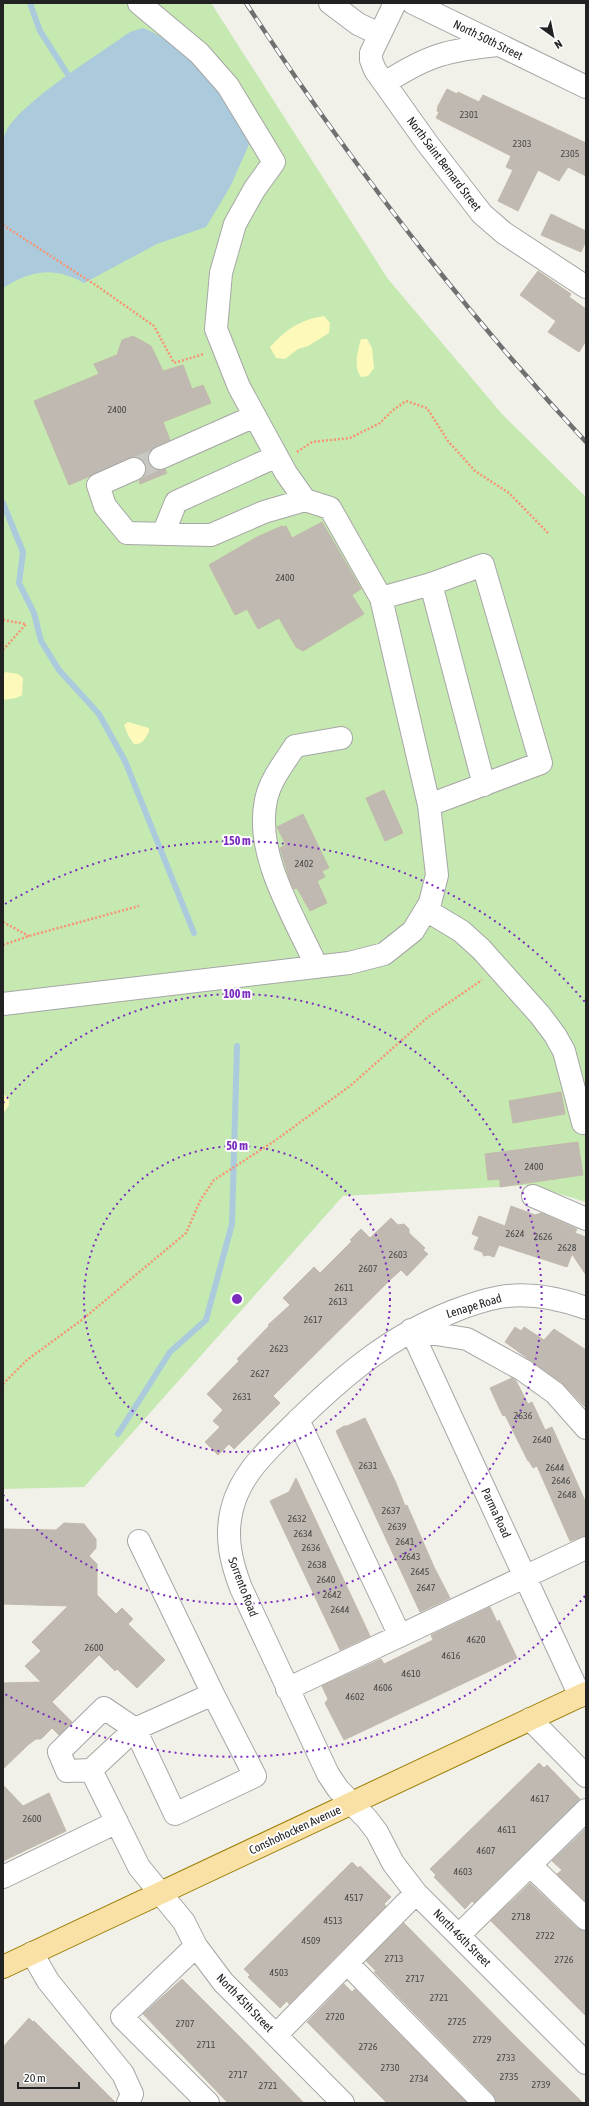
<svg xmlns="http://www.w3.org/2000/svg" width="589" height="2106" viewBox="0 0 589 2106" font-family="'Asap Condensed',sans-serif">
<rect width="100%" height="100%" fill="#f1f0e9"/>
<path fill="#c5e9b1" d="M 3,3 L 211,3 L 388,279 L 502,414 L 586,497 L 586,1202 L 530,1185 L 343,1196 L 84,1487 L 3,1489 Z"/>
<path fill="#fdf9bb" d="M 324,316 L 330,323 L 329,333 L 308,346 L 298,349 L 285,359 L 276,358 L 270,347 C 285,330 301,319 324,316 Z
M 361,339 L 367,339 L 372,348 L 374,368 L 368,376 L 361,377 C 353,367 358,350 361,339 Z
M 6,672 L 18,674 L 23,678 L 22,695 L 16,698 L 3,700 L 3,674 Z
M 128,722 L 149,728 L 149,732 C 145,738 143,745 134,744 L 129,737 L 124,725 Z
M 3,1094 L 9,1098 L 9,1105 L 3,1114 Z"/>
<path fill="#abcbdd" d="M 143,28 C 197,50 220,93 251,140 L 230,187 L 206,227 L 157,244 L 84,283 C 55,266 31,270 3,288 L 3,151 C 4,145 3,137 6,132 C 18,104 102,52 130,32 Z"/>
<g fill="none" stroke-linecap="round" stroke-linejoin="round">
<path stroke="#abcbdd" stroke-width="6" d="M 30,3 L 40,31 L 72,81
M 3,503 L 23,552 L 19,583 L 34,613 L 41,641 L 59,670 L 99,714 L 125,761 L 194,933
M 118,1434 L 170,1352 L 206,1320 L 232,1224 L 237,1046"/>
</g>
<path fill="#bfb9b2" stroke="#c3b9ab" d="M 447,89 L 457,94 L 458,92 L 479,102 L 483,95 L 586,143 L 586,176 L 568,167 L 559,181 L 538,170 L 518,211 L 498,201 L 513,170 L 506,167 L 511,156 L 436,118 L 439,112 L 437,111 L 438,106 Z
M 551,214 L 586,231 L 586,241 L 581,252 L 541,235 Z
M 538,271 L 571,294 L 569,297 L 586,309 L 586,341 L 579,352 L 548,332 L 556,321 L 520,295 Z
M 133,336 L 151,346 L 163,371 L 183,365 L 192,389 L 203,385 L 211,403 L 163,422 L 170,440 L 155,447 L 150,451 L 148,457 L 149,463 L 152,468 L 158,470 L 165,469 L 167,473 L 140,484 L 139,481 L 144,477 L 146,471 L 146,464 L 142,459 L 135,457 L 69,485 L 34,401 L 99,374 L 94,364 L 117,355 L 122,340 Z
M 322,522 L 361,589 L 352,595 L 364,614 L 303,651 L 296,647 L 279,618 L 258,629 L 247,609 L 235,615 L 209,565 L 257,537 L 282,526 L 283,527 L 286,526 L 292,538 Z
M 384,790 L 403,833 L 385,841 L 366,798 Z
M 303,814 L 329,868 L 322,871 L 325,877 L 317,881 L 327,903 L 310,911 L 297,888 L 294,889 L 290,881 L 280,848 L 286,845 L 277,827 Z
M 561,1092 L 565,1114 L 513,1123 L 509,1101 Z
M 578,1142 L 583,1175 L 500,1187 L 500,1179 L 488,1180 L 485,1154 Z
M 511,1206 L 535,1215 L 541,1213 L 577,1229 L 575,1233 L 586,1237 L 586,1275 L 572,1254 L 567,1267 L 499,1245 L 494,1257 L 488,1255 L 484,1256 L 482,1252 L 474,1249 L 479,1237 L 472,1234 L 479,1216 L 505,1226 Z
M 391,1218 L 398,1225 L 404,1224 L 409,1229 L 409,1233 L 425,1248 L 423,1250 L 428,1254 L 407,1276 L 401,1270 L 391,1279 L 273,1396 L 280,1403 L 234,1449 L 229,1444 L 218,1455 L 205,1442 L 220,1427 L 213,1421 L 223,1410 L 207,1394 L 239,1361 L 237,1359 L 269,1326 L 268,1325 L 290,1305 L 283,1298 L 314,1267 L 320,1273 L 352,1241 L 350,1240 L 361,1229 L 370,1238 Z
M 515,1327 L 521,1331 L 524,1327 L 544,1340 L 554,1329 L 586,1350 L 586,1408 L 562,1383 L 505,1342 Z
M 512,1378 L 516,1381 L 528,1404 L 532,1402 L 545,1430 L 552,1427 L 586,1503 L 586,1536 L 570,1541 L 537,1466 L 533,1468 L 529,1461 L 528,1461 L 505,1415 L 503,1416 L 500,1410 L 490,1388 Z
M 365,1418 L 396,1483 L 405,1506 L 407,1505 L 434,1567 L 450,1598 L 420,1612 L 336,1431 L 344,1426 L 347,1426 Z
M 296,1478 L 370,1636 L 340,1650 L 270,1501 L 289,1492 Z
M 64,1523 L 84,1524 L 96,1539 L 96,1548 L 89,1556 L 97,1564 L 97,1595 L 116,1614 L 122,1608 L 133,1619 L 128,1624 L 165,1660 L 137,1688 L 117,1669 L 115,1671 L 99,1655 L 52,1702 L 72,1722 L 59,1735 L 52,1728 L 41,1739 L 36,1739 L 29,1744 L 3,1769 L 3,1683 L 41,1682 L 25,1666 L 41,1651 L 32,1642 L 68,1606 L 3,1604 L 3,1529 L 56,1530 Z
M 490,1607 L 497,1622 L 499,1620 L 517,1658 L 344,1740 L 325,1703 L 328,1699 L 322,1686 L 381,1659 L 384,1664 L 433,1640 L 431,1635 Z
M 539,1763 L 544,1768 L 547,1765 L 580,1799 L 474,1903 L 472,1901 L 465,1909 L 434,1877 L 436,1875 L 430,1869 Z
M 3,1785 L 23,1806 L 49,1793 L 66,1831 L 3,1861 Z
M 586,1828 L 586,1902 L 557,1874 L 562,1870 L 552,1861 Z
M 352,1862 L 358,1868 L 360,1866 L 391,1897 L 384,1904 L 386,1906 L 289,2004 L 287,2001 L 280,2008 L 248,1977 L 250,1975 L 244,1969 Z
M 530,1883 L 577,1928 L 586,1931 L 586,2016 L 491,1921 Z
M 404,1923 L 514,2035 L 583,2103 L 496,2103 L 493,2094 L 374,1972 L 376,1971 L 366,1961 Z
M 182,1979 L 242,2039 L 304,2103 L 228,2103 L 143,2014 Z
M 344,1984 L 352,1992 L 355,1989 L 467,2103 L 387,2103 L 307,2022 Z
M 29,2018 L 33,2022 L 34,2021 L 116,2103 L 3,2103 L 3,2047 Z"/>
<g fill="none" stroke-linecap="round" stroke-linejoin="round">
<path stroke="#c8c7c1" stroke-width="22" stroke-dasharray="22 11" stroke-linecap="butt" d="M 134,469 L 160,458"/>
<g stroke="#a6a6a6" stroke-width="24">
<path id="minor" d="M 139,3 L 199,53 L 228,86 L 274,162 L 254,190 L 235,224 L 221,273 L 216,329 L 239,387 L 286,473 L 305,500
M 330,3 L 358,24 L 379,34
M 395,3 L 371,53 L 371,60 L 375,70 L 427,143 L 482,214 L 504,233 L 586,287
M 413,3 L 586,87
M 385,83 C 428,55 448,50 498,45
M 160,458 L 255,416
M 163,534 L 176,502 L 277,456
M 431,584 L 484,785
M 381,598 L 431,584 L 483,565 L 541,763 L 429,805
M 426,910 L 461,931 L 481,949 L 540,1015 L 555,1035 L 564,1051 L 583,1123
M 317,967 C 295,918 254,855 266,800 C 270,780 284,763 295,746 L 341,738
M 3,1004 L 349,963 L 384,954 L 413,931 L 430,903 L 437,875 L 429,805 L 381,598 L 330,508 L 305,500 L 264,512 L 211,535 L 127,533 L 105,506 L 98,485 L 134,469
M 533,1196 L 586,1219
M 586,1308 C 558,1298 530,1292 500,1297 C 484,1300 469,1305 454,1311 C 389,1336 342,1377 293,1425 C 268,1450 241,1473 232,1509 C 225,1537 231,1562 241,1588 L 328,1774 L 338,1789 L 367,1819 L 377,1832 L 393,1863 L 416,1893 L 586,2063
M 411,1330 L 580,1696
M 411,1330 L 467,1339 L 523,1370 L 555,1393 L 586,1428
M 298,1420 L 400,1636
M 139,1541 L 213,1694 L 135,1729 L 91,1770 L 139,1867 L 184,1922 L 196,1946 L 223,1982 L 343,2103
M 287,1689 L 586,1548
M 530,1719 L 586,1776
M 91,1770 L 67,1771 L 59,1752 L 104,1708 L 135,1729 L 175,1814 L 255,1776 L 213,1694
M 530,1865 L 586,1919
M 3,1877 L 117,1822
M 459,1935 L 586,1810
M 196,1946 L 122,2017 L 208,2103
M 32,1953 L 48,1981 L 123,2074 L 132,2094 L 128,2103
M 347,1963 L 484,2103
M 276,2035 L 416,1893"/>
</g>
<g stroke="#9b7e05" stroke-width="24">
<path id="major" d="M 3,1967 L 586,1693"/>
</g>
<path stroke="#f69575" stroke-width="2.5" stroke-dasharray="2 2" stroke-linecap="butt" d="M 3,225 L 100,288 L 154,326 L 174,363 L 204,354
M 297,452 L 312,442 L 350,438 L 380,423 L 392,411 L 406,401 L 427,408 L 448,441 L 475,471 L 509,493 L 548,533
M 3,620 L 26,624 L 3,650
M 3,922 L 29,936
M 3,945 L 29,936 L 139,906
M 3,1384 L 27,1360 L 83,1319 L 186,1233 L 201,1199 L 214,1180 L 273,1142 L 350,1086 L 428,1017 L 482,980"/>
<use href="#minor" stroke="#fff" stroke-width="22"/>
<use href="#major" stroke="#f9e1a6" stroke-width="22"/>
<g stroke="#707070" stroke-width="4.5">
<path id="rail" d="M 246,3 C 347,158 460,307 586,442"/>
</g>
<use href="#rail" stroke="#fff" stroke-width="3" stroke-dasharray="9" stroke-linecap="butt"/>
</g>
<g fill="none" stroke="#7b2cbf" stroke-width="2" stroke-dasharray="2 4">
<circle cx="237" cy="1299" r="153"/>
<path d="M3 1103A305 305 0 1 1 3 1495"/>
<path d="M585 1596A458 458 0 0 1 5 1694M5 904A458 458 0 0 1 585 1002"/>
</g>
<g text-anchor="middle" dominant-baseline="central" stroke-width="4" stroke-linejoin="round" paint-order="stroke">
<g font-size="10" fill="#494846">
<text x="469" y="114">2301</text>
<text x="522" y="143">2303</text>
<text x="570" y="153">2305</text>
<text x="117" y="409">2400</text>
<text x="285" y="577">2400</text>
<text x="304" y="863">2402</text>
<text x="534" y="1166">2400</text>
<text x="515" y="1233">2624</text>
<text x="543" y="1236">2626</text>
<text x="567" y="1247">2628</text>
<text x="398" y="1254">2603</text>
<text x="368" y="1268">2607</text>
<text x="344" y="1287">2611</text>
<text x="338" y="1301">2613</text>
<text x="313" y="1319">2617</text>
<text x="279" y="1348">2623</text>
<text x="260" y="1373">2627</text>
<text x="242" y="1396">2631</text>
<text x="523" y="1415">2636</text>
<text x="542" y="1439">2640</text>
<text x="368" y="1465">2631</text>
<text x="555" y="1467">2644</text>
<text x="561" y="1480">2646</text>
<text x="567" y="1494">2648</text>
<text x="391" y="1510">2637</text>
<text x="297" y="1518">2632</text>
<text x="397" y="1526">2639</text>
<text x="303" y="1533">2634</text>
<text x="405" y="1541">2641</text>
<text x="311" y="1547">2636</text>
<text x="411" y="1556">2643</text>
<text x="317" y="1564">2638</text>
<text x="420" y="1571">2645</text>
<text x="326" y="1579">2640</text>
<text x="426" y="1587">2647</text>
<text x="332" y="1594">2642</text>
<text x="340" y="1609">2644</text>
<text x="476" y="1639">4620</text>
<text x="94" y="1647">2600</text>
<text x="451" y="1655">4616</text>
<text x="411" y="1673">4610</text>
<text x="383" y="1687">4606</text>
<text x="355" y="1696">4602</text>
<text x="540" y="1798">4617</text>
<text x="32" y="1818">2600</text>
<text x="507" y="1829">4611</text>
<text x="486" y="1850">4607</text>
<text x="463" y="1871">4603</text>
<text x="354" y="1897">4517</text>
<text x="521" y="1916">2718</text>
<text x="333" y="1920">4513</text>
<text x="545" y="1935">2722</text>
<text x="311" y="1940">4509</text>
<text x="394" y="1958">2713</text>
<text x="564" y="1959">2726</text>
<text x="279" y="1972">4503</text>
<text x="415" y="1978">2717</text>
<text x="439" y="1997">2721</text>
<text x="335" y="2016">2720</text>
<text x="457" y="2021">2725</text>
<text x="185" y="2023">2707</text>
<text x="482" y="2039">2729</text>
<text x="206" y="2044">2711</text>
<text x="368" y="2046">2726</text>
<text x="506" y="2057">2733</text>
<text x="390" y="2067">2730</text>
<text x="238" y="2074">2717</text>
<text x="509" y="2076">2735</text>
<text x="419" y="2078">2734</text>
<text x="541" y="2084">2739</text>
<text x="268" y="2085">2721</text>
</g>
<g font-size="12" fill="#222" stroke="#fff">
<text transform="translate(488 40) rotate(26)">North 50th Street</text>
<text transform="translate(444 164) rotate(53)">North Saint Bernard Street</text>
<text transform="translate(474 1306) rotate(-17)">Lenape Road</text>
<text transform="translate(496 1513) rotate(65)">Parma Road</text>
<text transform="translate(243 1587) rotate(69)">Sorrento Road</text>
<text transform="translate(295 1830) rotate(-25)">Conshohocken Avenue</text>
<text transform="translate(462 1938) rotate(45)">North 46th Street</text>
<text transform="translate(245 2003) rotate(46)">North 45th Street</text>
</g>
</g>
<circle cx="237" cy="1299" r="6" fill="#7b2cbf" stroke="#fff" stroke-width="2"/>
<g font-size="12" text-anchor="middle" font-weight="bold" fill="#7b2cbf" stroke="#fff" stroke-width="4" stroke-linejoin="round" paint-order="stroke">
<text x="237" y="845">150 m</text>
<text x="237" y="998">100 m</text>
<text x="237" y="1150">50 m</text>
</g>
<rect width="589" height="2106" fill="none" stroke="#222222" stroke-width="8"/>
<g transform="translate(553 36) rotate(147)" stroke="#ffffff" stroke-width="3" paint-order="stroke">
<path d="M0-3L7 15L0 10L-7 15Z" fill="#222222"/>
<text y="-6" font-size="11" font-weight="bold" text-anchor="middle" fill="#222222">N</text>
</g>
<path d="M18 2082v6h61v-6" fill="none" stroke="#222222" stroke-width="2"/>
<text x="24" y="2082" font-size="12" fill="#222222" stroke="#ffffff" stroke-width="3" paint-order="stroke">20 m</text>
</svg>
